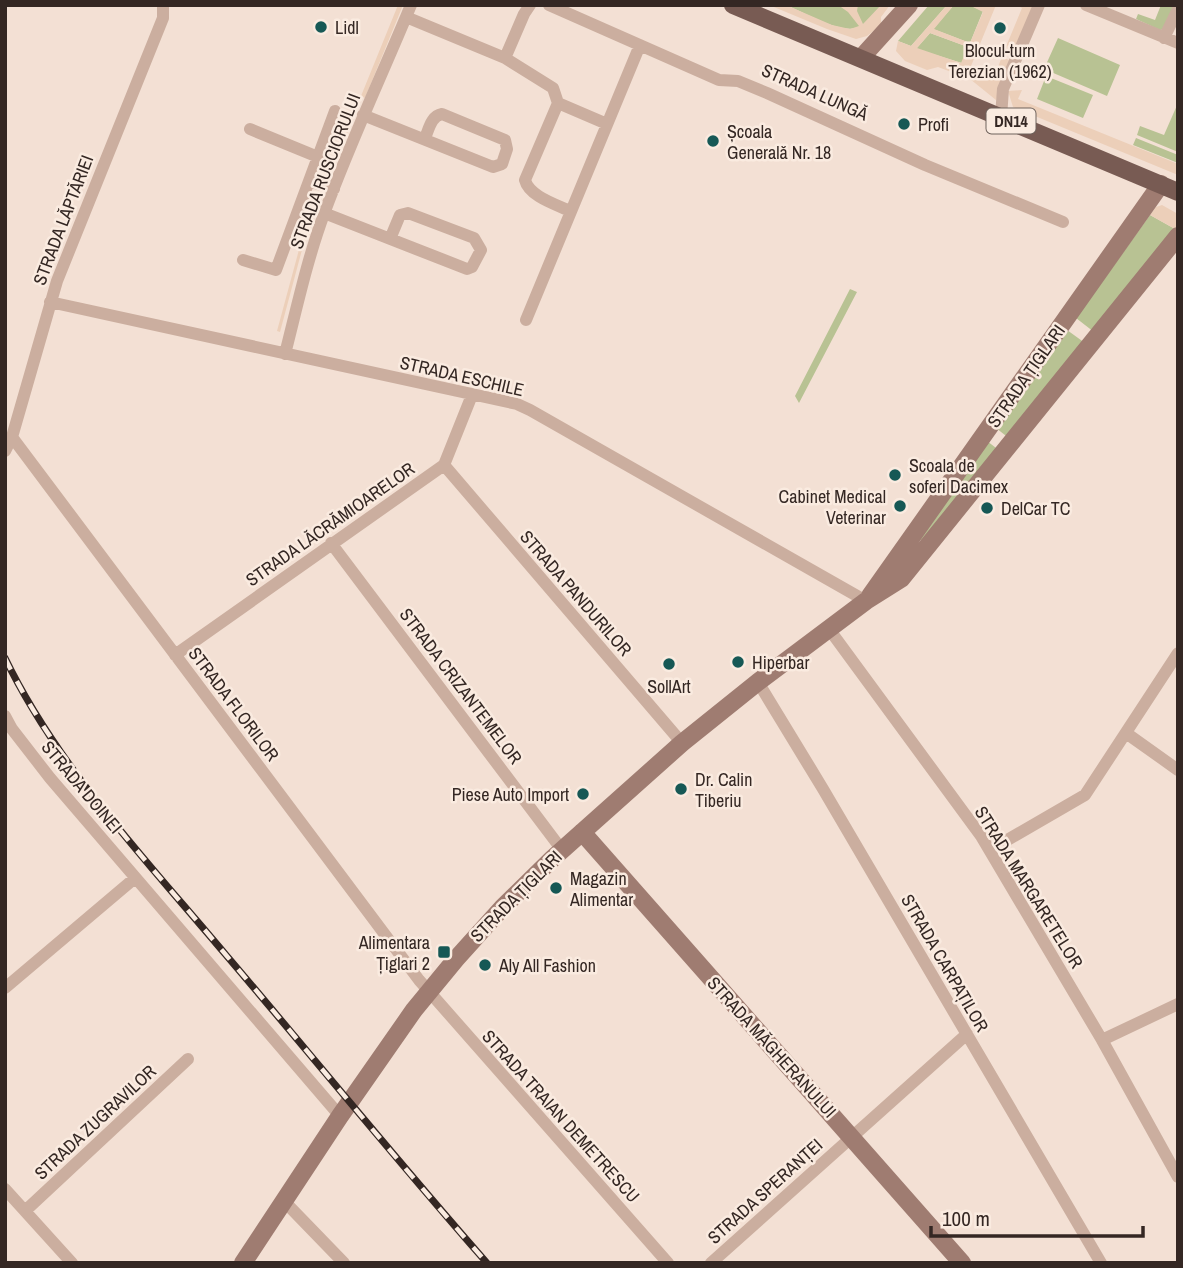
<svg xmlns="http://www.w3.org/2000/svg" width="1183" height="1268" viewBox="0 0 1183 1268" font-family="'Archivo Narrow',sans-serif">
<rect width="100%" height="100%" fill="#f3e0d4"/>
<path fill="#b8c293" d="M 786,5 L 881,5 C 874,14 867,24 856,28 C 839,33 803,12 786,5 Z
M 929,5 L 947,5 L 911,46 L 898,41 Z
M 954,5 L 969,5 L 983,11 L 970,43 L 933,29 Z
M 1161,5 L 1175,5 L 1165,29 L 1160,30 L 1136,19 L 1138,14 L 1155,20 Z
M 930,33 L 968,47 L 962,63 L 916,49 Z
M 1058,38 L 1120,65 L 1107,96 L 1044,69 Z
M 1046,76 L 1093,95 L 1083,118 L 1037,99 Z
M 1178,103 L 1178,152 L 1137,135 L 1140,126 L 1164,135 Z
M 1136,138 L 1178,155 L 1178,163 L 1133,145 Z
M 1150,215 L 1175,229 L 1094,332 L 1076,318 Z
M 850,289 L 857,292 L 799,403 L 795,396 Z
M 1067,330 L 1085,343 L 1010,439 L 996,428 Z
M 987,441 L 1000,451 L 927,545 L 917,537 Z"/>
<path fill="#eccfb9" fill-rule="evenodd" d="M 398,5 L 403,5 L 365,98 L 361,96 Z
M 769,5 L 786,5 L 832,25 L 850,29 L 859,26 L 848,12 L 838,5 L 858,5 L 857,11 L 863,24 L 881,5 L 890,5 L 881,17 L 881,25 L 867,36 L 856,39 L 827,29 Z
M 947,5 L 954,5 L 934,29 L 970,43 L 983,12 L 969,5 L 996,5 L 971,66 L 994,76 L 1002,57 L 1009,60 L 1012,52 L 1005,49 L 1022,8 L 1016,5 L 1034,5 L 996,100 L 970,79 L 938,67 L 927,70 L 905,61 L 896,51 L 898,41 L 911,46 ZM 930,33 L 968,47 L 961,63 L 917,48 Z
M 1022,90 L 1018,99 L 1178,164 L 1178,175 L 1013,107 L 1008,91 Z
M 353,111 L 356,112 L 329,179 L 325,178 Z
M 319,192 L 322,194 L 303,246 L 280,332 L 277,331 L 300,246 Z
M 1162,205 L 1178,214 L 1178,225 L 1175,229 L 1150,215 L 1156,207 Z"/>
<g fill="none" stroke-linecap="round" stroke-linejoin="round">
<path stroke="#cbae9f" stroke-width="12" d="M 549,5 L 719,80 L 738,81 L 767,93 L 925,165 L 1063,222
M 1086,5 L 1178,43
M 406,17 L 505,58 L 553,88 L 558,103 L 525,180 C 529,196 555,204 570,211
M 1164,38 L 1178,9
M 505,58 L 524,14 L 530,5
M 558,103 L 607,124
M 363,115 L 493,167 L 502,164 L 507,149 L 505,140 L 442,114 C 431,116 429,129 425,138
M 1001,117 L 1003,89 L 1039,5
M 250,129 L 318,157
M 309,181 L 334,189
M 324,213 L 467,269 L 472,267 L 481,250 L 474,238 L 408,213 L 400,215 L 390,239
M 243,260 L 276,270 L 335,111
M 50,302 L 517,404 L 530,410 L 866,601
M 526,320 L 640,45
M 285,354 C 297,307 307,260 324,214 C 350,143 382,75 411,5
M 12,437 L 419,980 L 668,1263
M 5,451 L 12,437 L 57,281 L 163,18 L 163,5
M 444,465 L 682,743
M 331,543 L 562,850
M 829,629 L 981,836 L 1102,1040 L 1178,1177
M 175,655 L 444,465 L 472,395
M 758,682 L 823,789 L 1101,1263
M 5,716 L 12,729 L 50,778 L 340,1116
M 1126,733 L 1178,770
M 990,850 L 1085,795 L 1178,653
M 5,988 L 135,878
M 1102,1040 L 1178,1004
M 5,1189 L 72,1263
M 283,1200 L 344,1263
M 25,1211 L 188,1059
M 711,1263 L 967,1034"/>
<path stroke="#9f7c71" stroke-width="18" d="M 861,58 L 909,5
M 870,596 L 1161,184
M 582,832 L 962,1263
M 243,1263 L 340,1116 L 414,1010 L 456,959 L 502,908 L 552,859 L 682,743 L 758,682 L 866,601 L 901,579 L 1178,236"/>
<path stroke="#785b53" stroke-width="18" d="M 733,5 L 1178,192"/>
<g stroke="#342723" stroke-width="7">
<path id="rail" d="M 5,658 C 58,768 148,862 226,955 C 313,1057 398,1162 487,1263"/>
</g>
<use href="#rail" stroke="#faebe0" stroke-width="4.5" stroke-dasharray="13" stroke-linecap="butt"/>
</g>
<g fill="#165855" stroke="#faebe0" stroke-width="2.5">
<circle cx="321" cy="27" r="7"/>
<circle cx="1000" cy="28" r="7"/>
<circle cx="904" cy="124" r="7"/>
<circle cx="713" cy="141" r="7"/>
<circle cx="895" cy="475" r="7"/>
<circle cx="900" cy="506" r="7"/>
<circle cx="987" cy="508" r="7"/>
<circle cx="738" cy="662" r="7"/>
<circle cx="669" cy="664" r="7"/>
<circle cx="681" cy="789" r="7"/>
<circle cx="583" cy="794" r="7"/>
<circle cx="556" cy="888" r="7"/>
<rect x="437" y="945" width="14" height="14" rx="3.5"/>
<circle cx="485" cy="965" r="7"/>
</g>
<g text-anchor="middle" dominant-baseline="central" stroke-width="5" stroke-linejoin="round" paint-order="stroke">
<rect fill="#faebe0" stroke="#6f625c" stroke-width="2" x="986.5" y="108.5" width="49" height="25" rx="5"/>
<g font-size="16" font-weight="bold" fill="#342723">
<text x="1011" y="121">DN14</text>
</g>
<g font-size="18" fill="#342723" stroke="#faebe0" text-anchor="start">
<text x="335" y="27">Lidl</text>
<text x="1000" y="50" text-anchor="middle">Blocul-turn<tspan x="1000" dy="21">Terezian (1962)</tspan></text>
<text x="918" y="124">Profi</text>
<text x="727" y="131">Școala<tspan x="727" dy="21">Generală Nr. 18</tspan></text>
<text x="909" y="465">Scoala de<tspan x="909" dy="21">soferi Dacimex</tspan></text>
<text x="886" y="496" text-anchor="end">Cabinet Medical<tspan x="886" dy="21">Veterinar</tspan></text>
<text x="1001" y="508">DelCar TC</text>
<text x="752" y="662">Hiperbar</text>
<text x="669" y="686" text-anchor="middle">SollArt</text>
<text x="695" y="779">Dr. Calin<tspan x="695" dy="21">Tiberiu</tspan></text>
<text x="569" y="794" text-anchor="end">Piese Auto Import</text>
<text x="570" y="878">Magazin<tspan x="570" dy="21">Alimentar</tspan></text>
<text x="430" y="942" text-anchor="end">Alimentara<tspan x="430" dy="21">Țiglari 2</tspan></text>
<text x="499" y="965">Aly All Fashion</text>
</g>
<g font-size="18" fill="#342723" stroke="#faebe0">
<text transform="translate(815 92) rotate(24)">STRADA LUNGĂ</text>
<text transform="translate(325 171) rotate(-69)">STRADA RUSCIORULUI</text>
<text transform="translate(63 220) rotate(-69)">STRADA LĂPTĂRIEI</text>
<text transform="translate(462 376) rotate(13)">STRADA ESCHILE</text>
<text transform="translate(1026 376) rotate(-55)">STRADA ȚIGLARI</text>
<text transform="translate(330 524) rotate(-35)">STRADA LĂCRĂMIOARELOR</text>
<text transform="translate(576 593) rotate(49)">STRADA PANDURILOR</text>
<text transform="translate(461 686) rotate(53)">STRADA CRIZANTEMELOR</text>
<text transform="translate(234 704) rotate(53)">STRADA FLORILOR</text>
<text transform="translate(82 787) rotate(50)">STRADA DOINEI</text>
<text transform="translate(1029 887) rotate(58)">STRADA MARGARETELOR</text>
<text transform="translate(516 896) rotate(-45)">STRADA ȚIGLARI</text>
<text transform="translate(945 963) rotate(60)">STRADA CARPAȚILOR</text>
<text transform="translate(772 1047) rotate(48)">STRADA MĂGHERANULUI</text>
<text transform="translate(561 1116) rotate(48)">STRADA TRAIAN DEMETRESCU</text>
<text transform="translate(95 1122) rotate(-43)">STRADA ZUGRAVILOR</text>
<text transform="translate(765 1191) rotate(-42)">STRADA SPERANȚEI</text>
</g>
</g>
<rect width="1183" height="1268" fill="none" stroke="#342723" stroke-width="14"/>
<path d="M931 1226v10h212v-10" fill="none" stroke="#342723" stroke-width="3.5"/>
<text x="942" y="1226" font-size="21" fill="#342723" stroke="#faebe0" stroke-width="5" paint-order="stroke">100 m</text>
</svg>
